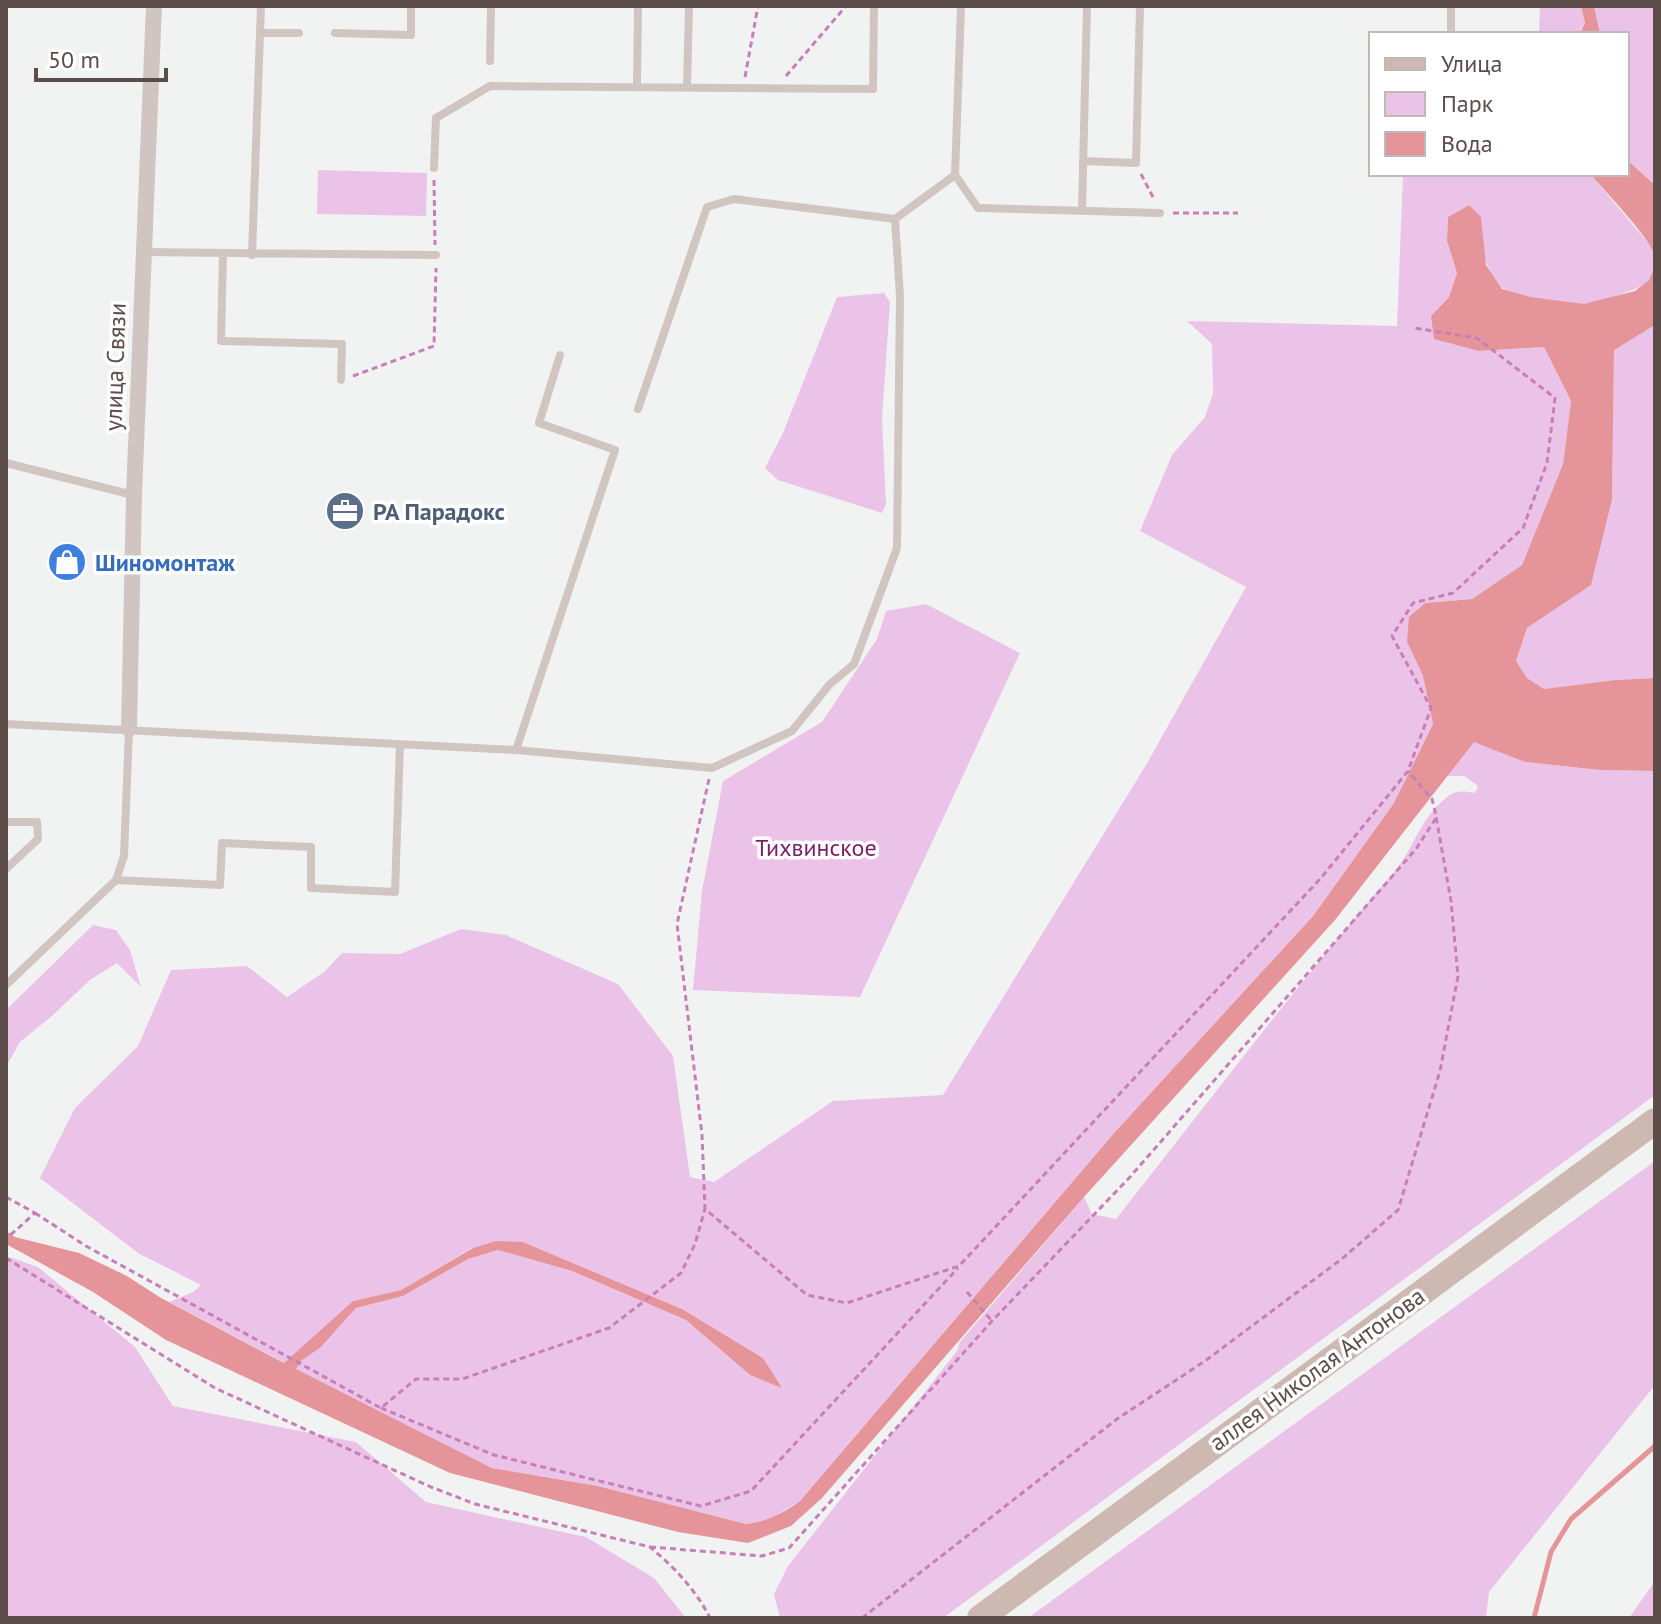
<svg xmlns="http://www.w3.org/2000/svg" width="1661" height="1624" viewBox="0 0 1661 1624" font-family="'PT Sans',sans-serif">
<rect width="100%" height="100%" fill="#f1f3f2"/>
<path fill="#ecc3e8" d="M 1540,6 L 1581,6 L 1585,23 L 1580,34 L 1539,34 Z
M 1594,6 L 1655,6 L 1655,185 L 1627,160 L 1627,34 L 1600,34 Z
M 318,170 L 427,173 L 426,216 L 317,214 Z
M 1403,174 L 1590,174 L 1655,251 C 1655,261 1655,273 1648,281 C 1642,289 1596,303 1585,304 C 1570,306 1509,296 1500,286 C 1483,268 1477,230 1469,205 L 1448,217 L 1447,241 L 1457,273 L 1449,297 L 1431,316 L 1479,351 L 1544,347 L 1571,401 L 1563,464 L 1522,565 L 1472,599 L 1425,603 L 1407,642 L 1423,676 L 1433,724 L 1394,803 L 1313,916 L 1115,1132 L 800,1501 L 767,1521 L 746,1524 L 598,1486 L 492,1468 L 296,1369 L 302,1360 L 320,1348 L 356,1308 L 403,1296 L 468,1259 L 498,1250 L 572,1271 L 686,1320 L 750,1375 L 781,1387 L 763,1358 L 682,1309 L 523,1242 L 472,1248 L 401,1290 L 353,1301 L 285,1363 L 169,1302 L 193,1292 L 201,1285 L 138,1253 L 40,1178 L 75,1108 L 138,1046 L 171,970 L 247,966 L 287,997 L 324,972 L 342,953 L 400,954 L 461,929 L 506,935 L 618,984 L 673,1056 L 690,1177 L 714,1182 L 833,1101 L 943,1095 L 1146,765 L 1246,587 L 1140,531 L 1172,455 L 1205,417 L 1213,393 L 1212,344 L 1187,321 L 1397,326 Z
M 884,293 L 890,302 L 882,418 L 886,504 L 882,513 L 778,480 L 765,468 L 783,433 L 837,297 Z
M 1655,325 L 1655,678 L 1615,680 L 1544,689 L 1527,678 L 1516,661 L 1527,628 L 1591,584 L 1612,500 L 1614,349 Z
M 926,604 L 1020,653 L 860,997 L 693,990 L 702,891 L 723,781 L 822,722 L 877,639 L 886,611 Z
M 1474,741 L 1525,762 L 1600,770 L 1655,771 L 1655,1095 L 943,1618 L 780,1618 L 774,1594 L 788,1566 L 957,1351 L 960,1342 L 1084,1197 L 1092,1214 L 1116,1219 C 1208,1103 1297,984 1394,872 C 1414,849 1419,819 1446,798 C 1455,790 1464,791 1475,793 L 1478,786 L 1464,776 L 1447,776 Z
M 93,925 L 116,930 L 130,950 L 141,987 L 117,963 L 90,980 L 53,1015 L 20,1042 L 6,1067 L 6,1010 Z
M 1655,1161 L 1655,1385 L 1489,1592 L 1486,1618 L 1028,1618 Z
M 6,1256 L 38,1267 L 135,1347 L 173,1406 L 356,1442 L 426,1502 L 586,1537 L 654,1578 L 686,1618 L 6,1618 Z
M 1655,1581 L 1655,1618 L 1629,1618 Z"/>
<path fill="#e59499" d="M 1581,6 L 1594,6 L 1600,34 L 1580,34 L 1585,23 Z
M 1627,160 L 1655,185 L 1655,256 C 1651,239 1604,190 1590,174 L 1627,174 Z
M 1469,205 L 1481,217 L 1486,265 L 1502,289 L 1530,297 L 1584,304 L 1635,291 L 1649,280 L 1655,267 L 1655,325 L 1614,350 L 1612,500 L 1591,585 L 1527,628 L 1516,661 L 1527,678 L 1544,689 L 1615,680 L 1655,678 L 1655,771 L 1600,770 L 1525,762 L 1474,742 L 1335,920 L 1084,1197 L 822,1498 L 791,1526 L 748,1543 L 678,1532 L 450,1473 L 166,1340 L 93,1292 L 6,1244 L 6,1231 L 15,1237 L 79,1253 L 127,1276 L 161,1298 L 284,1363 L 353,1301 L 401,1290 L 473,1248 L 496,1241 L 523,1242 L 682,1309 L 763,1358 L 782,1388 L 750,1375 L 686,1320 L 572,1271 L 498,1250 L 468,1259 L 403,1296 L 356,1308 L 320,1348 L 302,1360 L 296,1369 L 492,1468 L 598,1486 L 746,1524 C 768,1521 782,1514 800,1501 L 1115,1132 L 1313,916 L 1394,803 L 1433,724 L 1423,676 L 1407,642 L 1409,617 L 1425,603 L 1472,599 L 1522,565 L 1563,464 L 1571,401 L 1544,347 L 1479,351 L 1434,339 L 1431,316 L 1449,297 L 1457,273 L 1447,241 L 1448,217 Z"/>
<g fill="none" stroke-linecap="round" stroke-linejoin="round">
<path stroke="#e59499" stroke-width="5" d="M 1534,1618 L 1551,1552 L 1571,1519 L 1655,1446"/>
<path stroke="#c87eb7" stroke-width="3" stroke-dasharray="6 4" stroke-linecap="butt" d="M 786,76 L 846,6
M 745,77 L 758,6
M 1141,174 L 1154,199
M 434,180 L 435,245
M 1173,213 L 1238,213
M 353,376 L 434,346 L 436,268
M 709,779 L 677,924 L 702,1135 L 705,1209 L 807,1295 L 847,1303 L 959,1266 L 1321,878 L 1408,771 L 1431,708 L 1392,636 L 1413,603 L 1453,593 L 1523,528 L 1547,463 L 1555,398 L 1477,338 L 1414,328
M 6,1197 L 35,1213 L 6,1239
M 35,1213 L 86,1246 L 381,1408 L 416,1379 L 462,1379 L 609,1328 L 681,1273 L 695,1244 L 705,1209
M 6,1258 L 215,1388 L 431,1487 L 475,1504 L 650,1547 C 674,1567 696,1590 710,1618
M 967,1292 L 992,1321
M 381,1408 L 494,1455 L 701,1506 L 751,1491 L 958,1268
M 650,1547 L 762,1556 L 789,1548 L 992,1321 L 1130,1177 L 1416,849 L 1436,818
M 862,1618 L 1117,1419 L 1205,1361 L 1343,1258 L 1398,1210 L 1440,1071 L 1458,976 L 1451,901 L 1435,811 L 1432,799 L 1408,771"/>
<path stroke="#d1c5c2" stroke-width="8" d="M 961,6 L 955,175 L 978,208 L 1160,213
M 260,33 L 261,6
M 335,33 L 411,35 L 411,6
M 1451,34 L 1451,6
M 490,61 L 491,6
M 637,86 L 638,6
M 687,87 L 689,6
M 1083,161 L 1136,163 L 1140,6
M 434,168 L 436,118 L 490,86 L 873,89 L 874,6
M 1082,210 L 1087,6
M 144,252 L 436,255
M 223,254 L 221,341 L 342,344 L 341,380
M 252,255 L 260,33 L 299,33
M 638,409 L 707,207 L 734,199 L 895,219
M 6,463 L 133,495
M 6,724 L 516,750 L 712,768 L 792,731 L 829,685 L 854,664 L 897,548 L 900,296 L 895,219 L 955,175
M 516,750 L 615,450 L 539,423 L 560,355
M 6,822 L 37,822 L 38,839 L 6,869
M 116,880 L 220,885 L 222,843 L 311,847 L 311,888 L 395,892 L 400,744
M 6,985 L 116,880 L 124,856 L 129,729"/>
<path stroke="#d1c5c2" stroke-width="16" d="M 129,729 L 134,495 L 154,6"/>
<path stroke="#cdb8b2" stroke-width="26" d="M 980,1618 L 1655,1121"/>
</g>
<defs>
<g id="office-disc" transform="scale(2)"><circle r="9.5" fill="#5c6f8a" stroke="#fff"/><path d="M-6-3h4V-5.5h4V-3h4V5H-6ZM-1-4.5V-3h2v-1.5ZM-6 0V1H6V0Z" fill="#fff"/></g>
<g id="shop-disc" transform="scale(2)"><circle r="9.5" fill="#3f7fe0" stroke="#fff"/><path d="M-5-2.5h2.3a2.7 3.5 0 0 1 5.4 0H5L5.5 6h-11ZM-1.5-2.5h3a1.5 2.3 0 0 0-3 0Z" fill="#fff"/></g>
</defs>
<g fill-rule="evenodd">
<use href="#office-disc" x="345" y="511"/>
<use href="#shop-disc" x="67" y="562"/>
</g>
<g text-anchor="middle" dominant-baseline="central" stroke-width="7" stroke-linejoin="round" paint-order="stroke">
<g font-size="24" fill="#5c4d4a" stroke="#fff">
<text transform="translate(115 367) rotate(-88)">улица Связи</text>
<text transform="translate(1317 1369) rotate(-36)">аллея Николая Антонова</text>
</g>
<g font-size="24" font-weight="bold" fill="#4e5e75" stroke="#fff" text-anchor="start">
<text x="373" y="511">РА Парадокс</text>
</g>
<g font-size="24" font-weight="bold" fill="#366cbe" stroke="#fff" text-anchor="start">
<text x="95" y="562">Шиномонтаж</text>
</g>
<g font-size="24" fill="#791f65" stroke="#fff">
<text x="816" y="847">Тихвинское</text>
</g>
</g>
<rect width="1661" height="1624" fill="none" stroke="#5c4d4a" stroke-width="16"/>
<rect x="1369" y="32" width="260" height="144" fill="#ffffff" stroke="#beb8b7" stroke-width="2"/>
<rect x="1385" y="58" width="40" height="12" fill="#cdb8b2" stroke="#beb8b7" stroke-width="2"/>
<text x="1441" y="72" font-size="24" fill="#5c4d4a">Улица</text>
<rect x="1385" y="92" width="40" height="24" fill="#ecc3e8" stroke="#beb8b7" stroke-width="2"/>
<text x="1441" y="112" font-size="24" fill="#5c4d4a">Парк</text>
<rect x="1385" y="132" width="40" height="24" fill="#e59499" stroke="#beb8b7" stroke-width="2"/>
<text x="1441" y="152" font-size="24" fill="#5c4d4a">Вода</text>
<path d="M36 68v12h130v-12" fill="none" stroke="#5c4d4a" stroke-width="4"/>
<text x="48" y="68" font-size="24" fill="#5c4d4a" stroke="#ffffff" stroke-width="6" paint-order="stroke">50 m</text>
</svg>
